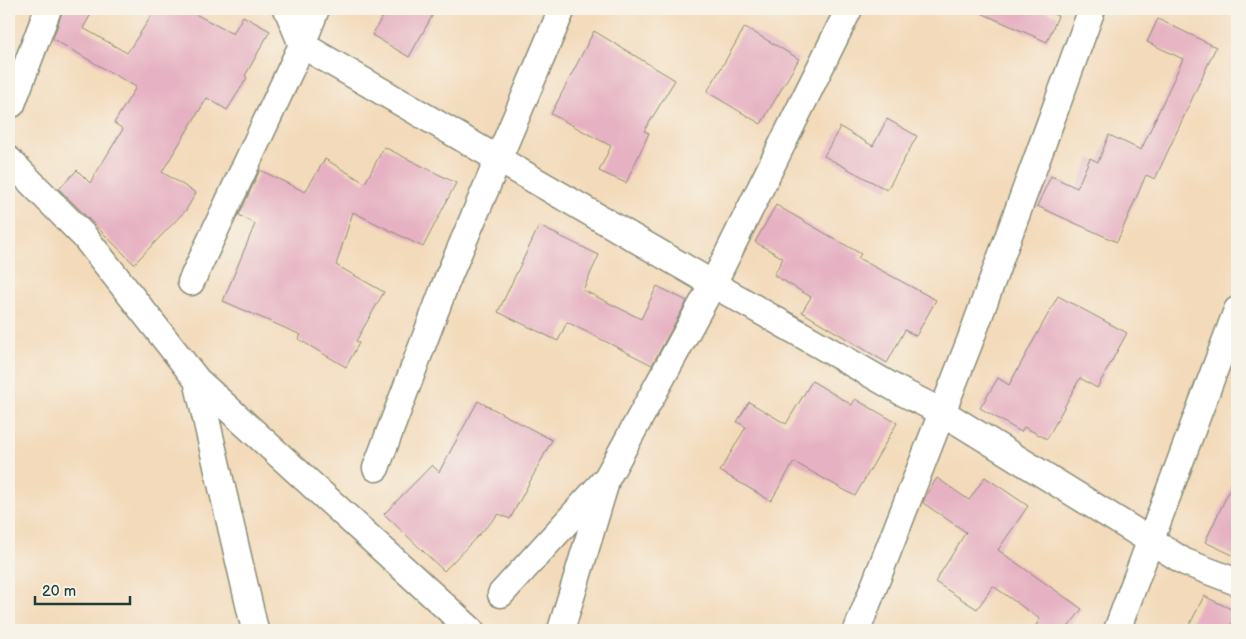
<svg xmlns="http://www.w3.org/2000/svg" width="1246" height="639" viewBox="0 0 1246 639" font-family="'Balsamiq Sans',sans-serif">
<rect width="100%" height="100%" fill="#f7f3e8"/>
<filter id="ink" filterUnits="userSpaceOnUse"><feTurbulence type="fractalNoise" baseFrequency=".02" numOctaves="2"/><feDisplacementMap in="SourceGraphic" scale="10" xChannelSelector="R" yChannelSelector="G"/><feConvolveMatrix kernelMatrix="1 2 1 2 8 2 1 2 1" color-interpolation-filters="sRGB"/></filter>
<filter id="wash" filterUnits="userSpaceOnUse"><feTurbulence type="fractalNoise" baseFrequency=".0096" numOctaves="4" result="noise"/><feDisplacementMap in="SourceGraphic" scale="20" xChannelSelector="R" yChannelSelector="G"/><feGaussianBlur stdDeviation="1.12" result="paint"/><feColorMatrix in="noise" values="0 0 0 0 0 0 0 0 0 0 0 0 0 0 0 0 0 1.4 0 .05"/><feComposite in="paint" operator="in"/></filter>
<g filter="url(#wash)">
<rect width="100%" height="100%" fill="#f3daba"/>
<g id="blocks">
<path fill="#e6b2c3" d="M 63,9 L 94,9 L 83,28 L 127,53 L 156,9 L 186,9 L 233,34 L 243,16 L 270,31 L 245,76 L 247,78 L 227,110 L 207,98 L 162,172 L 196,193 L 186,210 L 134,264 L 59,189 L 77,170 L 90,183 L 123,129 L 114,123 L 136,87 L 53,39 Z
M 387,9 L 436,9 L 409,57 L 372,35 Z
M 972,9 L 1041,9 L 1058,16 L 1047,42 Z
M 1158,19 L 1216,47 L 1155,179 L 1146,175 L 1117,242 L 1037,206 L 1051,176 L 1077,188 L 1090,158 L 1098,162 L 1109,135 L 1141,150 L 1183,59 L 1147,42 Z
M 745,27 L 799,59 L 761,124 L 707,92 Z
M 594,31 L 675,80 L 644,131 L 649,133 L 626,183 L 599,171 L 611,146 L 551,114 Z
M 887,119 L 917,136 L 887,190 L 824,156 L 840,127 L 873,146 Z
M 384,147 L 456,183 L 423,247 L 353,212 L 336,265 L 384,292 L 356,341 L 359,343 L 346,367 L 298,339 L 301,335 L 223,301 L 255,224 L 239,215 L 260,170 L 305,192 L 325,159 L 365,183 Z
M 776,205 L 861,254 L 858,258 L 936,300 L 916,336 L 905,330 L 887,363 L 802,312 L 811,297 L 774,275 L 783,258 L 755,242 Z
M 539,226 L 599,255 L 583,290 L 641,319 L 657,286 L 687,301 L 652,365 L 567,322 L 558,341 L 498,312 Z
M 1058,296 L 1127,333 L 1097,388 L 1080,378 L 1047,439 L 1024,427 L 1021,432 L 980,408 L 998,378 L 1009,385 Z
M 812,381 L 852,405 L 855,399 L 897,423 L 855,496 L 794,462 L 771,501 L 720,471 L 746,427 L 737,422 L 749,402 L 786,424 Z
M 478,401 L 552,440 L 510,519 L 499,514 L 444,571 L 384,514 L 432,465 L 439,472 Z
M 1237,474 L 1237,557 L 1205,542 Z
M 985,477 L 1028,506 L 998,550 L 1082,609 L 1066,630 L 1033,630 L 1040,619 L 993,586 L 977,609 L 935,582 L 966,532 L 923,503 L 926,495 L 937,478 L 969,500 Z
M 1204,596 L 1237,612 L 1229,630 L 1187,630 Z"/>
</g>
</g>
<g filter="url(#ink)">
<use href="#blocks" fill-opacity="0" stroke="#898c77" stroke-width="1"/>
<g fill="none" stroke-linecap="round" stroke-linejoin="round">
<g stroke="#898c77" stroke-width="29">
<path id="minor" d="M 286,9 L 288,11 L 302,45 L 713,284 L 900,391 L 942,412 L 1185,562 L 1237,582
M 12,104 L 48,9
M 9,160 L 84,236 L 197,380 L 471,630
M 191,282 L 302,45 L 316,9
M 197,380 L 255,630
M 376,468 L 447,280 L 562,9
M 501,594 L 607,478 L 713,284 L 849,9
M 561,630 L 605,485
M 857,630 L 970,341 L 1092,9
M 1117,630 L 1237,310"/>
</g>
<use href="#minor" stroke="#fff" stroke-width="26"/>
</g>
</g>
<rect width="1246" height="639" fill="none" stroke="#f7f3e8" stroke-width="30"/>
<path d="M35 596v8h95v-8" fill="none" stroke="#1f3d34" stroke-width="2.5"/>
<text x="42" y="596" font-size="15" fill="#1f3d34" stroke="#f7f3e8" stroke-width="4" paint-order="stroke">20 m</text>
</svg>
